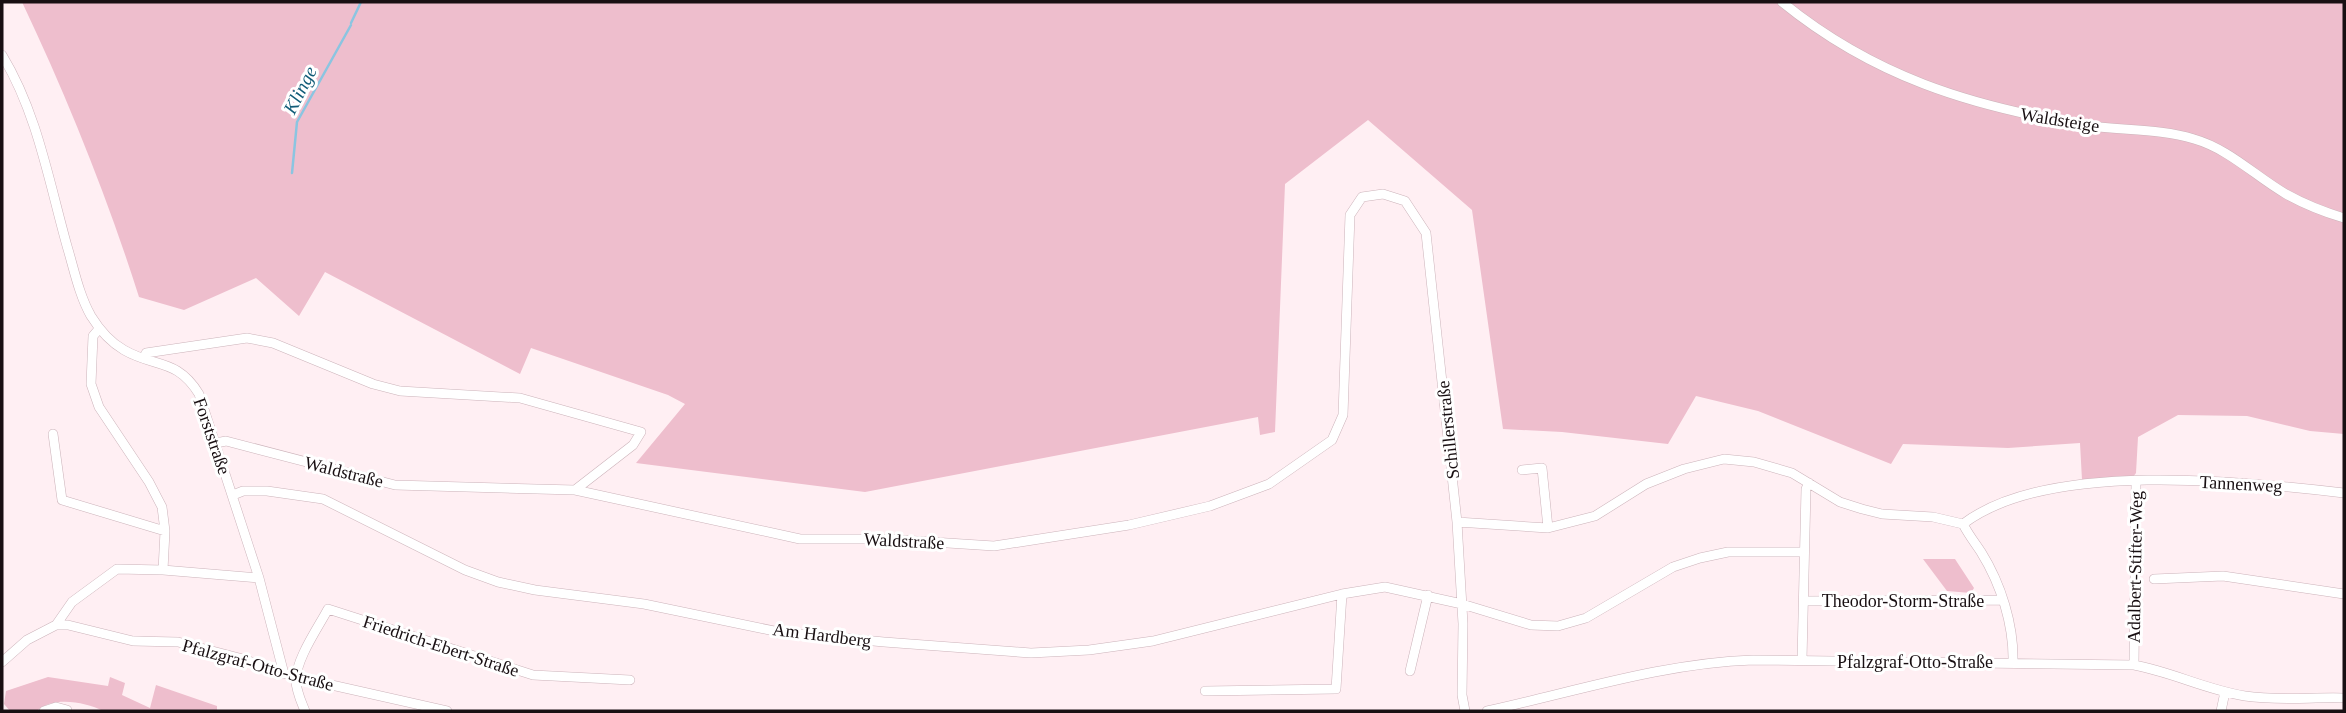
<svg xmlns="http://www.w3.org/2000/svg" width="2346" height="713" viewBox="0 0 2346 713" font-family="'Times New Roman',serif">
<rect width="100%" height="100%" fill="#ffeff3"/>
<path fill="#eebecd" d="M 22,2 L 2344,2 L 2344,434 L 2310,431 L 2247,416 L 2178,415 L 2138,437 L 2136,473 L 2133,477 L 2082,480 L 2080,443 L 2008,448 L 1903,444 L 1891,464 L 1758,411 L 1696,396 L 1668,444 L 1562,432 L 1503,429 L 1472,210 L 1368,120 L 1285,184 L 1275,432 L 1260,435 L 1258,417 L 865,492 L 636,463 L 685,404 L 668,395 L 531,348 L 520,374 L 325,272 L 299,316 L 256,278 L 184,310 L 139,297 C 107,196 67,97 22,2 Z
M 1923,559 L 1955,559 L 1974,588 L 1971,593 L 1947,591 Z
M 48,677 L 108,686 L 110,677 L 125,683 L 122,695 L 150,708 L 156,685 L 217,706 L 217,711 L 103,711 C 85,702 53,696 37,711 L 10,711 L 4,704 L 6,691 Z"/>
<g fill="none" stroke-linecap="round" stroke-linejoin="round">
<path stroke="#8bc5e1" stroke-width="2.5" d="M 351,23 L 361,2
M 292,173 L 297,122 L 351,25"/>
<g stroke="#ccb3ba" stroke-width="10">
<path id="minor" d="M 1782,2 C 1873,76 1969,106 2084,125 C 2120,131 2159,128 2194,139 C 2229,149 2255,176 2286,194 C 2304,204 2324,212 2344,218
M 2,55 C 37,112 49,182 67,246 C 74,269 79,295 91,316 C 99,329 110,342 124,350 C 155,368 177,358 199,394 L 259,578 L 284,674
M 99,329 L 93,336 L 91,384 L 99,407 L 149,482 L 162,507 L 165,531 L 163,570
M 144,358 L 146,353 L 247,338 L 273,343 L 373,384 L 400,391 L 520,398 L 641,432 L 633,445 L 575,490
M 53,434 L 62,500 L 165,531
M 216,443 L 226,441 L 395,485 L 575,490 L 800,539 L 886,539 L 994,546 L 1129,525 L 1210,506 L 1269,484 L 1332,440 L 1343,415 L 1350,215 L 1362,197 L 1383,194 L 1405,201 L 1426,233 L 1457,522 L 1463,624 L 1462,695 L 1465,711
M 1522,470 L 1542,468 L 1548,528
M 233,495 L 243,491 L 267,491 L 323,499 L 465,570 L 498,582 L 535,590 L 644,604 L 779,632 L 884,642 L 1031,653 L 1089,650 L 1153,641 L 1342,594 L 1385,587 L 1462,604 L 1531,625 L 1558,626 L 1586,618 L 1673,567 L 1700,558 L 1728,552 L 1804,552
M 1457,522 L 1548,528 L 1595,516 L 1646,484 L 1684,469 L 1724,459 L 1754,462 L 1792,473 L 1840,502 L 1862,509 L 1882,514 L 1933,517 L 1963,524
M 1963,524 C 2047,460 2243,481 2344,493
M 1963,524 C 1968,534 1975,543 1981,552 C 2001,584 2014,625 2013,663
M 2154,579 L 2223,576 L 2344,594
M 1804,601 L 2003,600
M 56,625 L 68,625 L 133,641 L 178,642 L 243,659 L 296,677 L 447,711
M 1802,660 L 1806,489 L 1809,483
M 2,662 L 27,640 L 56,625 L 72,602 L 117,569 L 163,570 L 259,578
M 2134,665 L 2136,482
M 1410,671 L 1428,595
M 1205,691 L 1336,689 L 1342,594
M 44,711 L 56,707 L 67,710
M 305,711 C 301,701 296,691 296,680 C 296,659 318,628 328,609 L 533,675 L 630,680
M 1487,711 C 1574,692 1663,663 1753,660 L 2134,665 C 2172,672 2207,690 2245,696 C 2277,701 2312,697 2344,698
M 2221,711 L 2225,692"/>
</g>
<use href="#minor" stroke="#fff" stroke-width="9"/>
</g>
<g text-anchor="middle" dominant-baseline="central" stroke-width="6" stroke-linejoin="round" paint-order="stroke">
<g font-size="18" fill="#180f12" stroke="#fff">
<text transform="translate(2060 120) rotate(9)">Waldsteige</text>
<text transform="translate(1448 430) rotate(-96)">Schillerstraße</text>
<text transform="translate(212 436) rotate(71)">Forststraße</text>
<text transform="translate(344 472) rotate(14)">Waldstraße</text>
<text transform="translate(2241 484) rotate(3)">Tannenweg</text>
<text transform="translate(904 541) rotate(3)">Waldstraße</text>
<text transform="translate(2135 567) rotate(-89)">Adalbert-Stifter-Weg</text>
<text x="1903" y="601">Theodor-Storm-Straße</text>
<text transform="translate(822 635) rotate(7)">Am Hardberg</text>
<text transform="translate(441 646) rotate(18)">Friedrich-Ebert-Straße</text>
<text x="1915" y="662">Pfalzgraf-Otto-Straße</text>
<text transform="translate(258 665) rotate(15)">Pfalzgraf-Otto-Straße</text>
</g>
<g font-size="19" font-style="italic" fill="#135c78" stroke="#fff">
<text transform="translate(300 90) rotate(-63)">Klinge</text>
</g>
</g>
<rect width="2346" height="713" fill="none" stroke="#180f12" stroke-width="7"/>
</svg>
